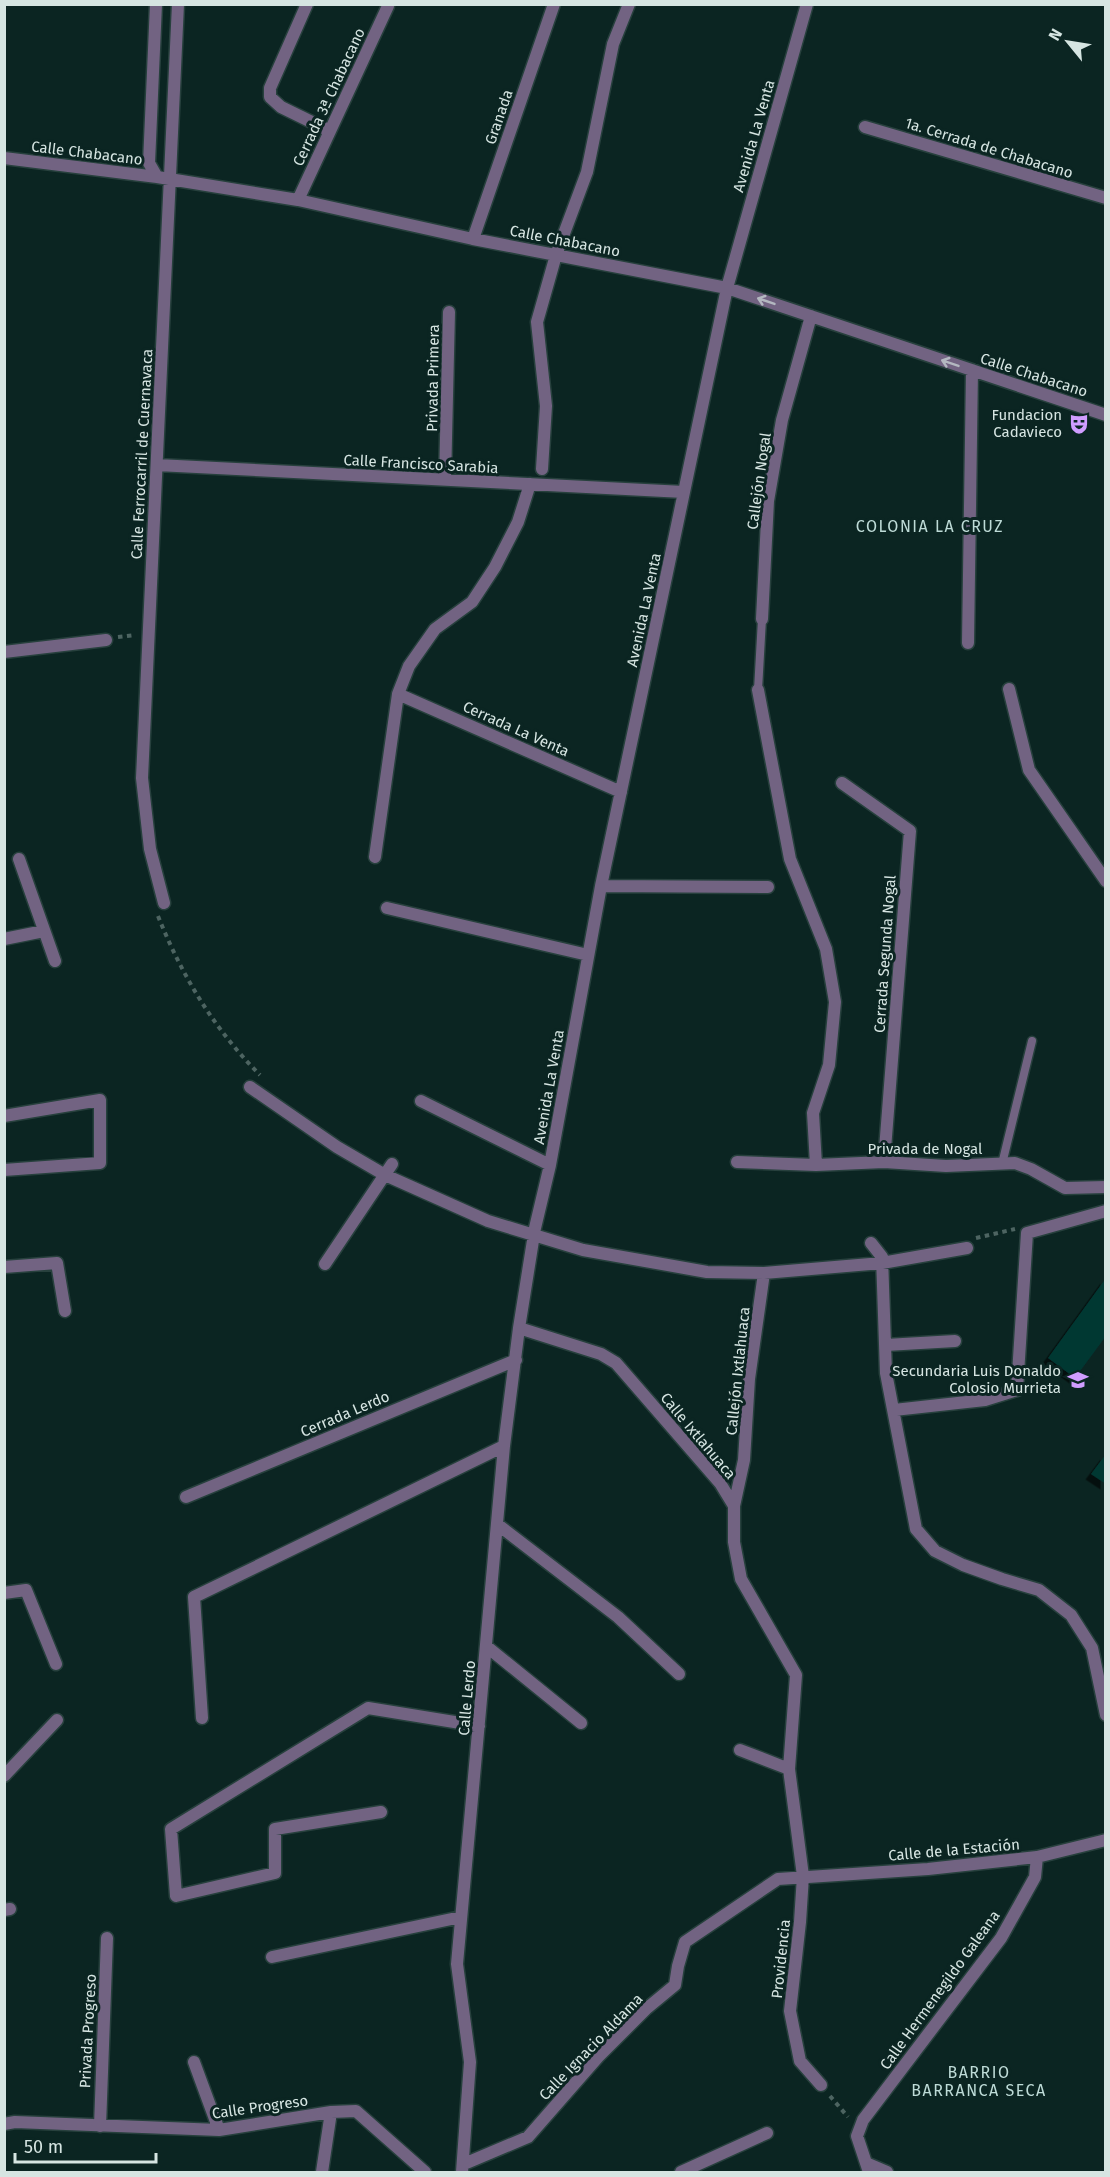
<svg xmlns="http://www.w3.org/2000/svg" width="1110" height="2177" viewBox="0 0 1110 2177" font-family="'Fira Sans',sans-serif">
<defs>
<filter id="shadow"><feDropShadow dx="-5.5" dy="5.5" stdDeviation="0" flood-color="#0009"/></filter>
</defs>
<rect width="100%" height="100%" fill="#0b2522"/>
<path fill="#013733" filter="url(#shadow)" d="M 1106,1278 L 1106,1336 L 1075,1378 L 1048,1358 Z
M 1106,1454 L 1106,1484 L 1091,1474 Z"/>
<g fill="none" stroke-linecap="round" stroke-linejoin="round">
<g stroke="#27403d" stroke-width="11">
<path id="lane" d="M 758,690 L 762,619
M 1002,1164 L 1032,1041"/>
</g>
<g stroke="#27403d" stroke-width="15">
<path id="street" d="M 156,4 L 149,163 L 157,177
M 307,4 L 270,88 L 270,97 L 281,107 L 330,131
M 865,127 L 1106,198
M 4,158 L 157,177 L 298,200 L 473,239 L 727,288 L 1106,415
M 298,200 L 388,6
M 473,239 L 554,4
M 157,465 L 684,492
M 542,469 L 546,406 L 537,322 L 556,255 L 587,172 L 613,44 L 629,4
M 445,480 L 449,312
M 762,619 L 768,501 L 782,420 L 811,316
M 968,643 L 972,370
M 4,652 L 106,640
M 1009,689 L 1029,770 L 1106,881
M 758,690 L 790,859 L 826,949 L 835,1002 L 829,1065 L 813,1113 L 816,1165
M 398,694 L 621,792
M 842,783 L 910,831 L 884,1162
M 375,857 L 398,694 L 409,666 L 435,629 L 472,602 L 495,567 L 518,522 L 530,484
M 19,859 L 55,961
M 601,886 L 768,887
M 164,903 L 150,849 L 142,778 L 178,4
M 387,908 L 588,955
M 4,939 L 44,931
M 250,1087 L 337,1147 L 385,1175 L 488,1221 L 583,1250 L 707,1272 L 764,1273 L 882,1263 L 967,1248
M 421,1101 L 550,1165
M 4,1116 L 100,1100 L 100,1163 L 4,1170
M 737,1162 L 816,1165 L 884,1162 L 946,1166 L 1015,1163 L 1031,1169 L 1065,1188 L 1106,1187
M 871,1243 L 882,1257 L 886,1373 L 916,1529 L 935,1551 L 963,1565 L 1002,1579 L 1039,1590 L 1071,1615 L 1092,1648 L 1106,1715
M 325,1264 L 392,1164
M 4,1267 L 57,1263 L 65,1311
M 519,1328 L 601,1354 L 616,1363 L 720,1483 L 734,1506 L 734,1542 L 741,1579 L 796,1675 L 789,1769 L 803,1876 L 800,1922 L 790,2011 L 800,2061 L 821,2085
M 886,1345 L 955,1341
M 894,1410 L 985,1400 L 1017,1390 L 1027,1233 L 1106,1211
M 186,1497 L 516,1360
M 734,1506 L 744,1460 L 749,1379 L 764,1273
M 497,1524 L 618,1617 L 679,1674
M 4,1593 L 26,1590 L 56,1664
M 486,1646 L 581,1723
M 202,1718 L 194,1597 L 504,1446
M 740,1750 L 789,1769
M 4,1776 L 57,1720
M 381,1812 L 275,1829 L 275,1873 L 176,1896 L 171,1829 L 368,1708 L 479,1726
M 4,1910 L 10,1909
M 272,1957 L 461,1917
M 194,2062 L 219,2130
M 4,2124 L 15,2122 L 219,2130 L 331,2112 L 356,2111 L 425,2172
M 100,2126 L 107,1938
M 866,2163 L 887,2172
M 464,2164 L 528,2137 L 598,2057 L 646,2009 L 675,1985 L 678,1966 L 685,1942 L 778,1879 L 928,1869 L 1037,1857 L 1106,1840
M 322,2172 L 331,2112
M 462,2172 L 470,2062 L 457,1964 L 504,1446 L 519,1328 L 535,1228 L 550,1165 L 601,886 L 727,288 L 807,4
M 681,2172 L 767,2133
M 869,2172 L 857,2136 L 863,2120 L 1001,1938 L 1035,1877 L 1037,1857"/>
</g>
<path stroke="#4d6461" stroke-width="4" stroke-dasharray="4.5 4.5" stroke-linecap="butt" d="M 118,637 L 135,635
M 158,916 C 182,976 214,1029 260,1075
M 976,1238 L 1015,1229
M 830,2096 L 848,2117"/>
<use href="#lane" stroke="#726382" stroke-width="8"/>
<use href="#street" stroke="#726382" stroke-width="12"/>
</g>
<defs><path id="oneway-shaft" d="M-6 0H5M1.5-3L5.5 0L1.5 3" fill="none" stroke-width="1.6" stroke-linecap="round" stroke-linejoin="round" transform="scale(1.5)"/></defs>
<g stroke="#b3b8c0">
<use href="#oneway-shaft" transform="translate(766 301) rotate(-161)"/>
<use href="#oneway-shaft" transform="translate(950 363) rotate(-161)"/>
</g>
<defs>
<g id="theatre-bare" transform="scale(1.62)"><path d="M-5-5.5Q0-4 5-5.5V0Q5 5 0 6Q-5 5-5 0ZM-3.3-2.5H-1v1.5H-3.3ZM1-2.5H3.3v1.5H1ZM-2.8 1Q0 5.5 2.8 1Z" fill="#d09dff" stroke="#0b2522" stroke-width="2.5" paint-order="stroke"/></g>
<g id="school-bare" transform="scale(1.62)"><path d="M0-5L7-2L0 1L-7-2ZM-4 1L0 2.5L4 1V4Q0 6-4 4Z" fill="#d09dff" stroke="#0b2522" stroke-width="2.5" paint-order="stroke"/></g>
</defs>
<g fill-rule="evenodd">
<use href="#theatre-bare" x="1079" y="424"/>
<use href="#school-bare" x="1078" y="1380"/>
</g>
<g text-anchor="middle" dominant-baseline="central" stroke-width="6" stroke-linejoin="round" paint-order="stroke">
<g font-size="15" fill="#d6e5e2" stroke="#0b2522">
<text transform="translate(329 97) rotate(-65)">Cerrada 3ª Chabacano</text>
<text transform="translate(499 117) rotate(-71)">Granada</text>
<text transform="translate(754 136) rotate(-74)">Avenida La Venta</text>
<text transform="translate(989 148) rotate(17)">1a. Cerrada de Chabacano</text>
<text transform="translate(87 153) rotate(7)">Calle Chabacano</text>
<text transform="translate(565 241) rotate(11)">Calle Chabacano</text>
<text transform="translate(1034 375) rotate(18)">Calle Chabacano</text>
<text transform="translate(433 378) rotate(-89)">Privada Primera</text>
<text transform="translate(142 454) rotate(-87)">Calle Ferrocarril de Cuernavaca</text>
<text transform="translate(421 464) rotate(3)">Calle Francisco Sarabia</text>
<text transform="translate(759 481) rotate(-82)">Callejón Nogal</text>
<text transform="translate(644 610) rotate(-78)">Avenida La Venta</text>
<text transform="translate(516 729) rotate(24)">Cerrada La Venta</text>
<text transform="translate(885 954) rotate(-86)">Cerrada Segunda Nogal</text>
<text transform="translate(549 1087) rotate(-80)">Avenida La Venta</text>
<text x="925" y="1149">Privada de Nogal</text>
<text transform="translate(738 1371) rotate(-84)">Callejón Ixtlahuaca</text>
<text transform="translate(345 1414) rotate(-23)">Cerrada Lerdo</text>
<text transform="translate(698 1436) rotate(50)">Calle Ixtlahuaca</text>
<text transform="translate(467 1698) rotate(-85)">Calle Lerdo</text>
<text transform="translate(954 1850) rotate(-5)">Calle de la Estación</text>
<text transform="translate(781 1959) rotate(-84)">Providencia</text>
<text transform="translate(940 1990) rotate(-54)">Calle Hermenegildo Galeana</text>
<text transform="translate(88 2031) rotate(-87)">Privada Progreso</text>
<text transform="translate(591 2047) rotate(-46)">Calle Ignacio Aldama</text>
<text transform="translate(260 2107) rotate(-8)">Calle Progreso</text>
</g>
<g font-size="15" fill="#d6e5e2" stroke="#0b2522" text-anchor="end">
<text x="1062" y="415">Fundacion<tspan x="1062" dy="17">Cadavieco</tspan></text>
<text x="1061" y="1371">Secundaria Luis Donaldo<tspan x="1061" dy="17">Colosio Murrieta</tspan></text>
</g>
<g font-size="16" letter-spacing="1.5" fill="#bedbd7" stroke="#0b2522">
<text x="930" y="526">COLONIA LA CRUZ</text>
<text x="979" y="2072">BARRIO<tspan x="979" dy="18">BARRANCA SECA</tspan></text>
</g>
</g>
<rect width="1110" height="2177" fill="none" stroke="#d6e5e2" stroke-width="12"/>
<g transform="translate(1068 42) rotate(300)" stroke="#0b2522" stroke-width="4.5" paint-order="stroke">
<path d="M0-4.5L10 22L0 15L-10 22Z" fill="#d6e5e2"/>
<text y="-9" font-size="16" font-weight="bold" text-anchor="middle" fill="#d6e5e2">N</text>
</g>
<path d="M15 2153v9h141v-9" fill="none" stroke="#d6e5e2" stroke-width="3"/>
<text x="24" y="2153" font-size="18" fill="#d6e5e2" stroke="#0b2522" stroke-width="4.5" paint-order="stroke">50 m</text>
</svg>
